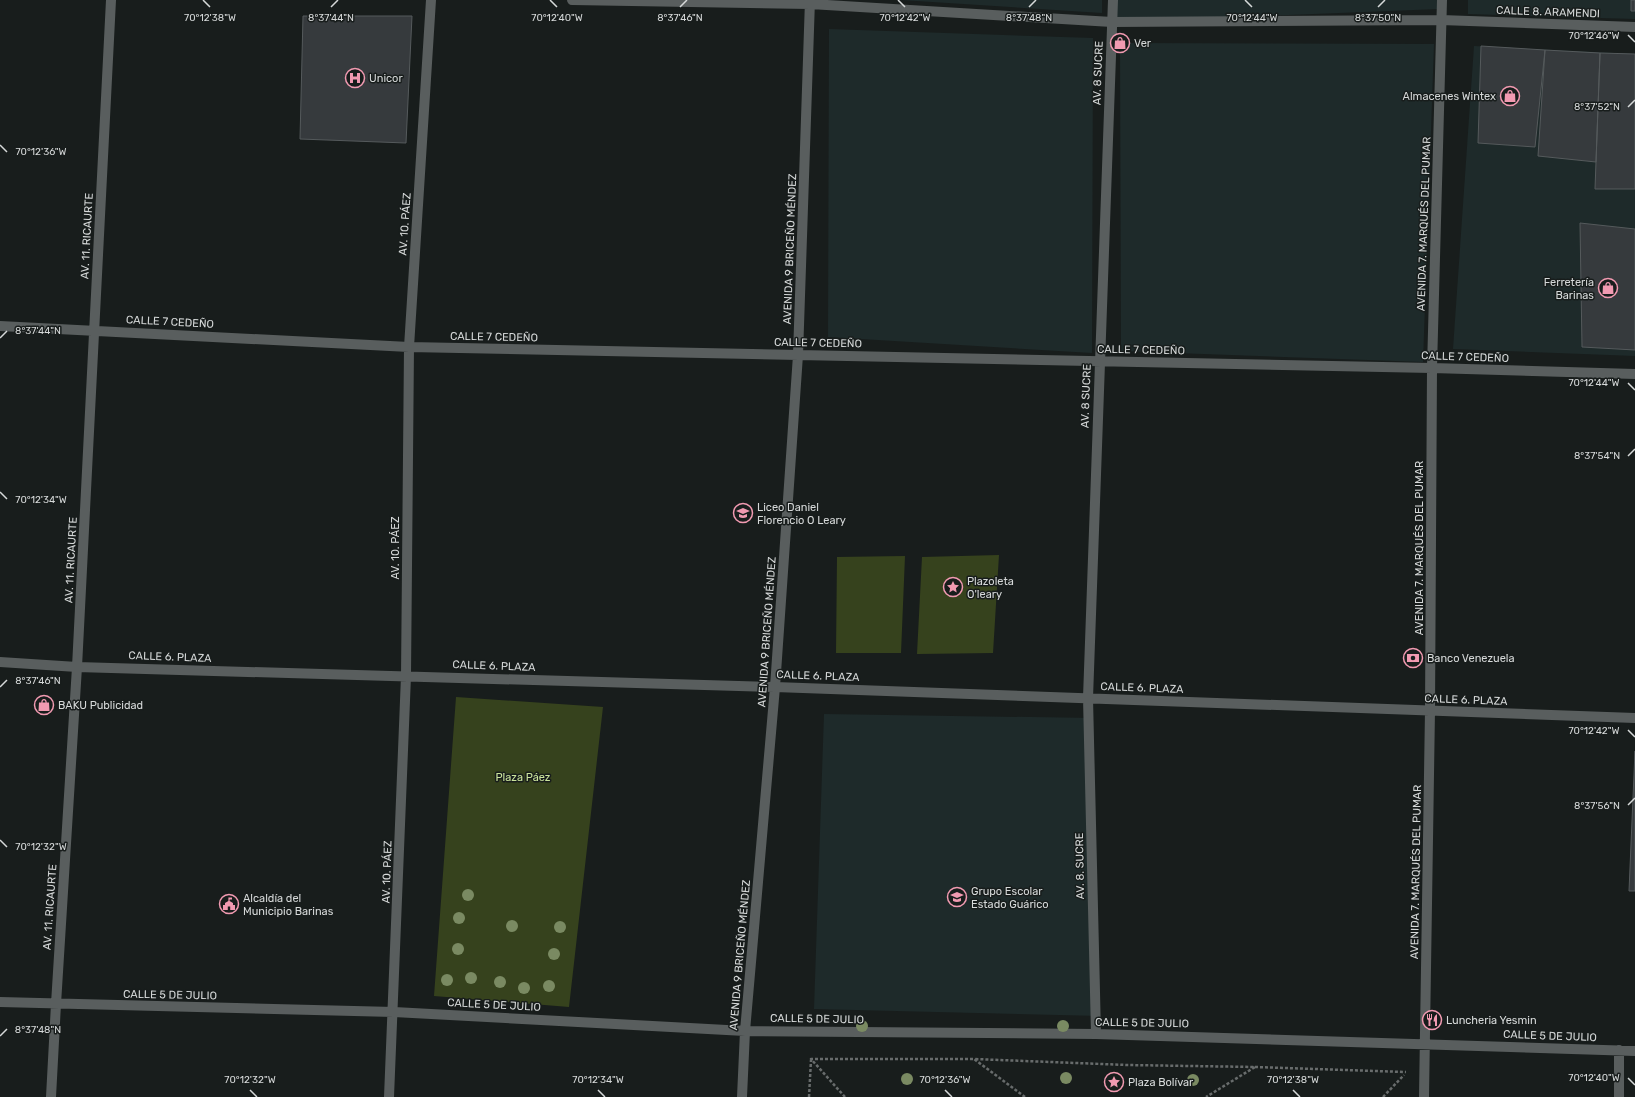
<svg xmlns="http://www.w3.org/2000/svg" width="1635" height="1097" viewBox="0 0 1635 1097" font-family="Rubik,sans-serif">
<rect width="100%" height="100%" fill="#181d1c"/>
<path fill="#1e2a2a" d="M 901,0 L 1102,0 L 1102,13 Z
M 1113,0 L 1440,0 L 1439,9 L 1112,22 Z
M 1468,0 L 1635,0 L 1635,19 L 1468,14 Z
M 829,29 L 1093,38 L 1092,353 L 828,337 Z
M 1120,43 L 1434,44 L 1423,362 L 1121,351 Z
M 1474,46 L 1635,54 L 1635,356 L 1453,349 Z
M 824,714 L 1093,718 L 1100,1016 L 814,1009 Z"/>
<path fill="#36421d" d="M 999,555 L 993,653 L 917,654 L 922,557 Z
M 905,556 L 901,653 L 836,653 L 837,557 Z
M 456,697 L 603,707 L 569,1007 L 434,996 Z"/>
<path fill="#363a3d" stroke="#555a5c" d="M 1631,0 L 1635,0 L 1635,11 L 1631,11 Z
M 303,16 L 412,16 L 406,143 L 300,139 Z
M 1481,46 L 1545,50 L 1535,147 L 1478,143 Z
M 1545,50 L 1600,53 L 1596,162 L 1538,156 Z
M 1600,53 L 1635,54 L 1635,189 L 1595,189 Z
M 1580,223 L 1635,229 L 1635,350 L 1582,347 Z
M 1635,751 L 1635,891 L 1629,891 Z"/>
<g fill="none" stroke-linecap="round" stroke-linejoin="round">
<path stroke="#686c6c" stroke-width="2.5" stroke-dasharray="3 2" stroke-linecap="butt" d="M 1255,1067 L 1406,1072
M 809,1097 L 811,1060
M 845,1097 L 811,1059 L 974,1059
M 1025,1097 L 974,1059 L 1127,1065 L 1255,1067 L 1206,1097
M 1383,1097 L 1404,1075"/>
<path stroke="#595e5e" stroke-width="10" d="M 572,0 L 810,4 L 1112,22 L 1441,20 L 1635,27
M 0,326 L 409,347 L 1432,368 L 1635,374
M 0,662 L 77,667 L 775,687 L 1635,718
M 0,1002 L 394,1012 L 745,1031 L 1096,1034 L 1635,1051
M 1096,1034 L 1088,698 L 1113,0
M 51,1097 L 56,1004 L 77,667 L 111,0
M 389,1097 L 406,676 L 409,347 L 431,0
M 742,1097 L 745,1031 L 775,687 L 798,355 L 810,0
M 1424,1097 L 1430,710 L 1432,368 L 1442,0
M 1619,1097 L 1619,1050"/>
</g>
<g fill="#7a8a62">
<circle cx="468" cy="895" r="6"/>
<circle cx="459" cy="918" r="6"/>
<circle cx="512" cy="926" r="6"/>
<circle cx="560" cy="927" r="6"/>
<circle cx="458" cy="949" r="6"/>
<circle cx="554" cy="954" r="6"/>
<circle cx="471" cy="978" r="6"/>
<circle cx="447" cy="980" r="6"/>
<circle cx="500" cy="982" r="6"/>
<circle cx="549" cy="986" r="6"/>
<circle cx="524" cy="988" r="6"/>
<circle cx="862" cy="1026" r="6"/>
<circle cx="1063" cy="1026" r="6"/>
<circle cx="1066" cy="1078" r="6"/>
<circle cx="907" cy="1079" r="6"/>
<circle cx="1193" cy="1080" r="6"/>
</g>
<path fill="none" stroke="#d6d9d9" stroke-width="1.5" d="M 203,0 L 210,7M 550,0 L 557,7M 898,0 L 905,7M 1245,0 L 1252,7M 331,7 L 338,0M 680,7 L 687,0M 1029,7 L 1036,0M 1378,7 L 1385,0M 1628,35 L 1635,42M 1628,107 L 1635,100M 0,145 L 7,152M 0,338 L 7,331M 1628,383 L 1635,390M 1628,456 L 1635,449M 0,492 L 7,499M 0,687 L 7,680M 1628,730 L 1635,737M 1628,805 L 1635,798M 0,840 L 7,847M 0,1036 L 7,1029M 1628,1078 L 1635,1085M 250,1090 L 257,1097M 598,1090 L 605,1097M 945,1090 L 952,1097M 1293,1090 L 1300,1097"/>
<defs>
<g id="shop-ring" transform="scale(1)"><circle r="9.5" fill="#181d1c" stroke="#f19ab1" stroke-width="1.5"/><path d="M-5-2.5h2.3a2.7 3.5 0 0 1 5.4 0H5L5.5 6h-11ZM-1.5-2.5h3a1.5 2.3 0 0 0-3 0Z" fill="#f19ab1"/></g>
<g id="hospital-ring" transform="scale(1)"><circle r="9.5" fill="#181d1c" stroke="#f19ab1" stroke-width="1.5"/><path d="M-5-5h3v3.5h4V-5h3V5h-3V1.5h-4V5h-3Z" fill="#f19ab1"/></g>
<g id="school-ring" transform="scale(1)"><circle r="9.5" fill="#181d1c" stroke="#f19ab1" stroke-width="1.5"/><path d="M0-5L7-2L0 1L-7-2ZM-4 1L0 2.5L4 1V4Q0 6-4 4Z" fill="#f19ab1"/></g>
<g id="sight-ring" transform="scale(1)"><circle r="9.5" fill="#181d1c" stroke="#f19ab1" stroke-width="1.5"/><path d="M0-6L1.8-2.2L6-1.7L2.9 1.2L3.7 5.4L0 3.3L-3.7 5.4L-2.9 1.2L-6-1.7L-1.8-2.2Z" fill="#f19ab1"/></g>
<g id="bank-ring" transform="scale(1)"><circle r="9.5" fill="#181d1c" stroke="#f19ab1" stroke-width="1.5"/><path d="M-6-4H6V4H-6ZM0-2.3a2.3 2.3 0 1 0 0 4.6a2.3 2.3 0 1 0 0-4.6Z" fill="#f19ab1"/></g>
<g id="civic-ring" transform="scale(1)"><circle r="9.5" fill="#181d1c" stroke="#f19ab1" stroke-width="1.5"/><path d="M-.6-6.5H3V-4.5H.6V-3L4-1V1h2V6H-6V1h2V-1L-.6-3ZM-1.2 2.5V6h2.4V2.5Z" fill="#f19ab1"/></g>
<g id="restaurant-ring" transform="scale(1)"><circle r="9.5" fill="#181d1c" stroke="#f19ab1" stroke-width="1.5"/><path d="M-5-6h1v4h1v-4h1v4h1v-4h1v5L-1.5 .5V6h-2V.5L-5-1ZM5-6V6H3V1.5H1.5Q1.5-4 5-6Z" fill="#f19ab1"/></g>
</defs>
<g fill-rule="evenodd">
<use href="#shop-ring" x="1120" y="43"/>
<use href="#hospital-ring" x="355" y="78"/>
<use href="#shop-ring" x="1510" y="96"/>
<use href="#shop-ring" x="1608" y="288"/>
<use href="#school-ring" x="743" y="513"/>
<use href="#sight-ring" x="953" y="587"/>
<use href="#bank-ring" x="1413" y="658"/>
<use href="#shop-ring" x="44" y="705"/>
<use href="#school-ring" x="957" y="897"/>
<use href="#civic-ring" x="229" y="904"/>
<use href="#restaurant-ring" x="1432" y="1020"/>
<use href="#sight-ring" x="1114" y="1082"/>
</g>
<g text-anchor="middle" dominant-baseline="central" stroke-width="3" stroke-linejoin="round" paint-order="stroke">
<g font-size="11" fill="#d6d9d9" stroke="#181d1c">
<text transform="translate(1548 12) rotate(2)">CALLE 8. ARAMENDI</text>
<text transform="translate(1098 73) rotate(-88)">AV. 8 SUCRE</text>
<text transform="translate(405 224) rotate(-86)">AV. 10. PÁEZ</text>
<text transform="translate(1424 224) rotate(-88)">AVENIDA 7. MARQUÉS DEL PUMAR</text>
<text transform="translate(87 236) rotate(-87)">AV. 11. RICAURTE</text>
<text transform="translate(790 249) rotate(-88)">AVENIDA 9 BRICEÑO MÉNDEZ</text>
<text transform="translate(170 322) rotate(3)">CALLE 7 CEDEÑO</text>
<text transform="translate(494 337) rotate(1)">CALLE 7 CEDEÑO</text>
<text transform="translate(818 343) rotate(1)">CALLE 7 CEDEÑO</text>
<text transform="translate(1141 350) rotate(1)">CALLE 7 CEDEÑO</text>
<text transform="translate(1465 357) rotate(2)">CALLE 7 CEDEÑO</text>
<text transform="translate(1086 396) rotate(-88)">AV. 8 SUCRE</text>
<text transform="translate(395 548) rotate(-90)">AV. 10. PÁEZ</text>
<text transform="translate(1419 548) rotate(-90)">AVENIDA 7. MARQUÉS DEL PUMAR</text>
<text transform="translate(71 560) rotate(-87)">AV. 11. RICAURTE</text>
<text transform="translate(767 632) rotate(-86)">AVENIDA 9 BRICEÑO MÉNDEZ</text>
<text transform="translate(170 657) rotate(2)">CALLE 6. PLAZA</text>
<text transform="translate(494 666) rotate(2)">CALLE 6. PLAZA</text>
<text transform="translate(818 676) rotate(2)">CALLE 6. PLAZA</text>
<text transform="translate(1142 688) rotate(2)">CALLE 6. PLAZA</text>
<text transform="translate(1466 700) rotate(2)">CALLE 6. PLAZA</text>
<text transform="translate(1080 866) rotate(-91)">AV. 8. SUCRE</text>
<text transform="translate(387 872) rotate(-88)">AV. 10. PÁEZ</text>
<text transform="translate(1416 872) rotate(-89)">AVENIDA 7. MARQUÉS DEL PUMAR</text>
<text transform="translate(50 907) rotate(-86)">AV. 11. RICAURTE</text>
<text transform="translate(740 955) rotate(-85)">AVENIDA 9 BRICEÑO MÉNDEZ</text>
<text transform="translate(170 995) rotate(1)">CALLE 5 DE JULIO</text>
<text transform="translate(494 1005) rotate(3)">CALLE 5 DE JULIO</text>
<text transform="translate(817 1019) rotate(1)">CALLE 5 DE JULIO</text>
<text transform="translate(1142 1023) rotate(1)">CALLE 5 DE JULIO</text>
<text transform="translate(1550 1036) rotate(2)">CALLE 5 DE JULIO</text>
</g>
<g font-size="11" fill="#d6d9d9" stroke="#181d1c" text-anchor="start">
<text x="1134" y="43">Ver</text>
<text x="369" y="78">Unicor</text>
<text x="1496" y="96" text-anchor="end">Almacenes Wintex</text>
<text x="1594" y="282" text-anchor="end">Ferretería<tspan x="1594" dy="13">Barinas</tspan></text>
<text x="757" y="507">Liceo Daniel<tspan x="757" dy="13">Florencio O Leary</tspan></text>
<text x="967" y="581">Plazoleta<tspan x="967" dy="13">O'leary</tspan></text>
<text x="1427" y="658">Banco Venezuela</text>
<text x="58" y="705">BAKU Publicidad</text>
<text x="971" y="891">Grupo Escolar<tspan x="971" dy="13">Estado Guárico</tspan></text>
<text x="243" y="898">Alcaldía del<tspan x="243" dy="13">Municipio Barinas</tspan></text>
<text x="1446" y="1020">Luncheria Yesmin</text>
<text x="1128" y="1082">Plaza Bolívar</text>
</g>
<g font-size="11" fill="#cbe49c" stroke="#181d1c">
<text x="523" y="777">Plaza Páez</text>
</g>
</g>
<g font-size="10" text-anchor="middle" fill="#d6d9d9" stroke="#181d1c" stroke-width="3" stroke-linejoin="round" paint-order="stroke">
<text x="210" y="21">70°12'38"W</text>
<text x="331" y="21">8°37'44"N</text>
<text x="557" y="21">70°12'40"W</text>
<text x="680" y="21">8°37'46"N</text>
<text x="905" y="21">70°12'42"W</text>
<text x="1029" y="21">8°37'48"N</text>
<text x="1252" y="21">70°12'44"W</text>
<text x="1378" y="21">8°37'50"N</text>
<text x="1594" y="39">70°12'46"W</text>
<text x="1597" y="110">8°37'52"N</text>
<text x="41" y="155">70°12'36"W</text>
<text x="38" y="334">8°37'44"N</text>
<text x="1594" y="386">70°12'44"W</text>
<text x="1597" y="459">8°37'54"N</text>
<text x="41" y="503">70°12'34"W</text>
<text x="38" y="684">8°37'46"N</text>
<text x="1594" y="734">70°12'42"W</text>
<text x="1597" y="809">8°37'56"N</text>
<text x="41" y="850">70°12'32"W</text>
<text x="38" y="1033">8°37'48"N</text>
<text x="1594" y="1081">70°12'40"W</text>
<text x="250" y="1083">70°12'32"W</text>
<text x="598" y="1083">70°12'34"W</text>
<text x="945" y="1083">70°12'36"W</text>
<text x="1293" y="1083">70°12'38"W</text>
</g>
</svg>
